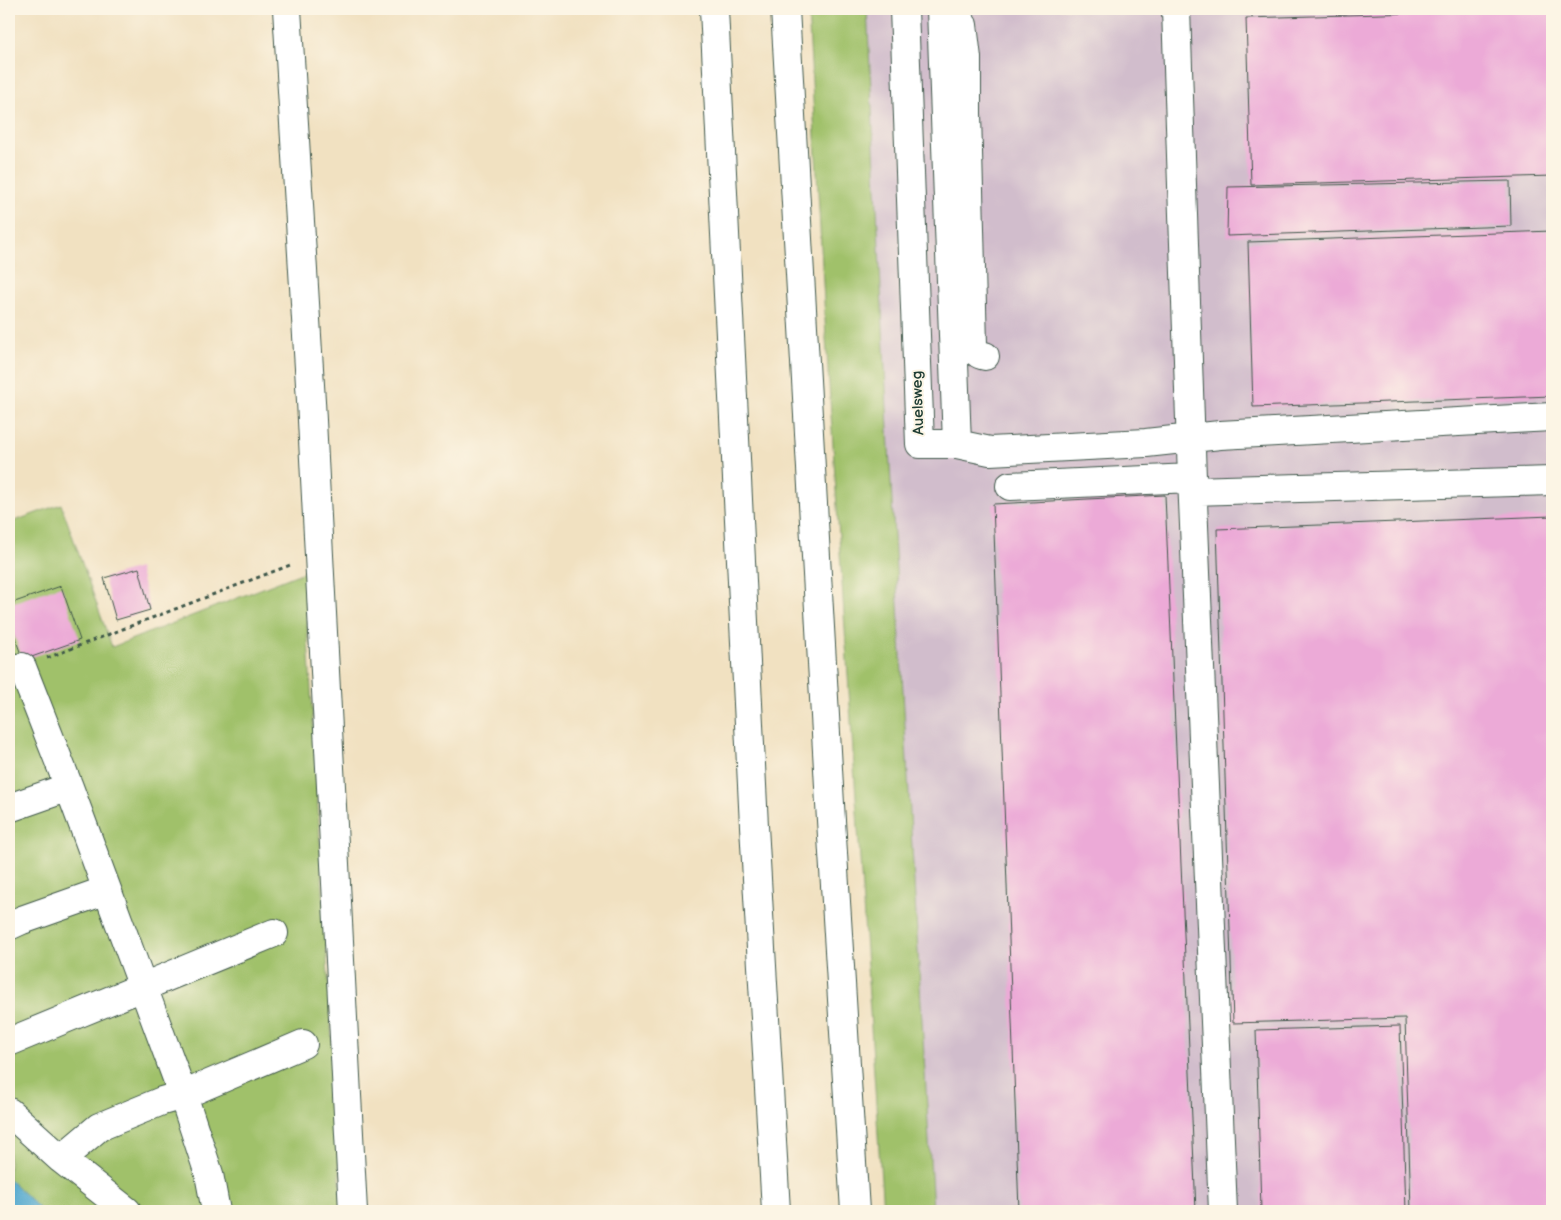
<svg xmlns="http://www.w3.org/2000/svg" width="1561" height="1220" viewBox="0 0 1561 1220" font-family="'Balsamiq Sans',sans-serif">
<rect width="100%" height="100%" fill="#fcf5e5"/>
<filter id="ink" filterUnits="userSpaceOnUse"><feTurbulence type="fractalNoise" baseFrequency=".02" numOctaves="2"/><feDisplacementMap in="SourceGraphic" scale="10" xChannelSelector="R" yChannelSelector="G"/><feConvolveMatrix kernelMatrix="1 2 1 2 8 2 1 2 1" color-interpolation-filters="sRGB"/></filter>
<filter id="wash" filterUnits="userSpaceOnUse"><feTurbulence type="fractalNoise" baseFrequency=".0096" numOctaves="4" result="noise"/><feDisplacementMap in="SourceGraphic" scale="20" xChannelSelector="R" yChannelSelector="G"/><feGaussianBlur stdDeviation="1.12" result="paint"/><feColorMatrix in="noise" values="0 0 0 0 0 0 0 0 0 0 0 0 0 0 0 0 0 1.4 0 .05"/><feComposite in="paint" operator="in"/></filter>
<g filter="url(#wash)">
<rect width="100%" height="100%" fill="#f1e1c1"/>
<path fill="#d1bdcc" d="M 867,9 L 1552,9 L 1552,1211 L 933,1211 L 890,464 Z"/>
<path fill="#a0c16a" stroke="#607f4f" d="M 808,9 L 867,9 L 889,449 L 933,1211 L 883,1211 L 826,338 Z
M 61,504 L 112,647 L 304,572 L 342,1211 L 9,1211 L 9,523 Z"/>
<path fill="#52a9cf" stroke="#387382" d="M 9,1179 L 42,1211 L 9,1211 Z"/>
<g id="blocks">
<path fill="#ecaad7" d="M 1552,9 L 1552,176 L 1251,185 L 1246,18 Z
M 1510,181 L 1511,226 L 1227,236 L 1228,187 Z
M 1552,231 L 1552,396 L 1253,407 L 1248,242 Z
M 1165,495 L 1196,1211 L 1019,1211 L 993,504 Z
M 1552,516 L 1552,1211 L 1411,1211 L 1405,1018 L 1233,1023 L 1217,529 Z
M 139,568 L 150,610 L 116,620 L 104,578 Z
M 61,586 L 80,640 L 23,660 L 14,635 L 9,637 L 9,604 Z
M 1400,1026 L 1406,1211 L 1261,1211 L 1256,1030 Z"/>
</g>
</g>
<g filter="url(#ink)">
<use href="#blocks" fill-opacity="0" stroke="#3e5649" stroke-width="1"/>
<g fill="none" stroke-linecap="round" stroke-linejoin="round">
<g stroke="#3e5649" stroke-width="30">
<path id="minor" d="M 287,9 L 311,401 L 353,1211
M 904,9 L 920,444 L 957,444 L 941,9
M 947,9 L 963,25 L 967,58 L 967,113 L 962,96
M 1176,9 L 1192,478 L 1223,1211
M 967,113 L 973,345 C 975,352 978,355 985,356
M 957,444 L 990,451 L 1146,443 L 1220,435 L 1552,417
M 1010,486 L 1192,478
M 1192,491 L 1552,481
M 22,667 L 69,787 L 183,1095 L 209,1174 L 216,1211
M 9,808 L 69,787
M 9,926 L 22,920 L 107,890
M 9,1042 L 274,933
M 9,1112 L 61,1159 L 127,1211
M 61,1159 L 99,1127 L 162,1101 L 183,1095 L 303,1044"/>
</g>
<g stroke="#3e5649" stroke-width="30">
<path id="highway" d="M 714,9 L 754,826 L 776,1211
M 785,9 L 830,804 L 855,1211"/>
</g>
<path stroke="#3e5649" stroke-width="3" stroke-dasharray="4 4" stroke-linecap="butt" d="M 47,658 L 293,564"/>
<use href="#minor" stroke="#fff" stroke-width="28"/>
<use href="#highway" stroke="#fff" stroke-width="28"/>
</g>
</g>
<g text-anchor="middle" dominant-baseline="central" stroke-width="4" stroke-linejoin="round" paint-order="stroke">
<g font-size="15" fill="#1f3d34" stroke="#fcf5e5">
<text transform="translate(918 403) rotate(-92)">Auelsweg</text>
</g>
</g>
<rect width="1561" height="1220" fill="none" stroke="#fcf5e5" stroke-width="30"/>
</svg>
